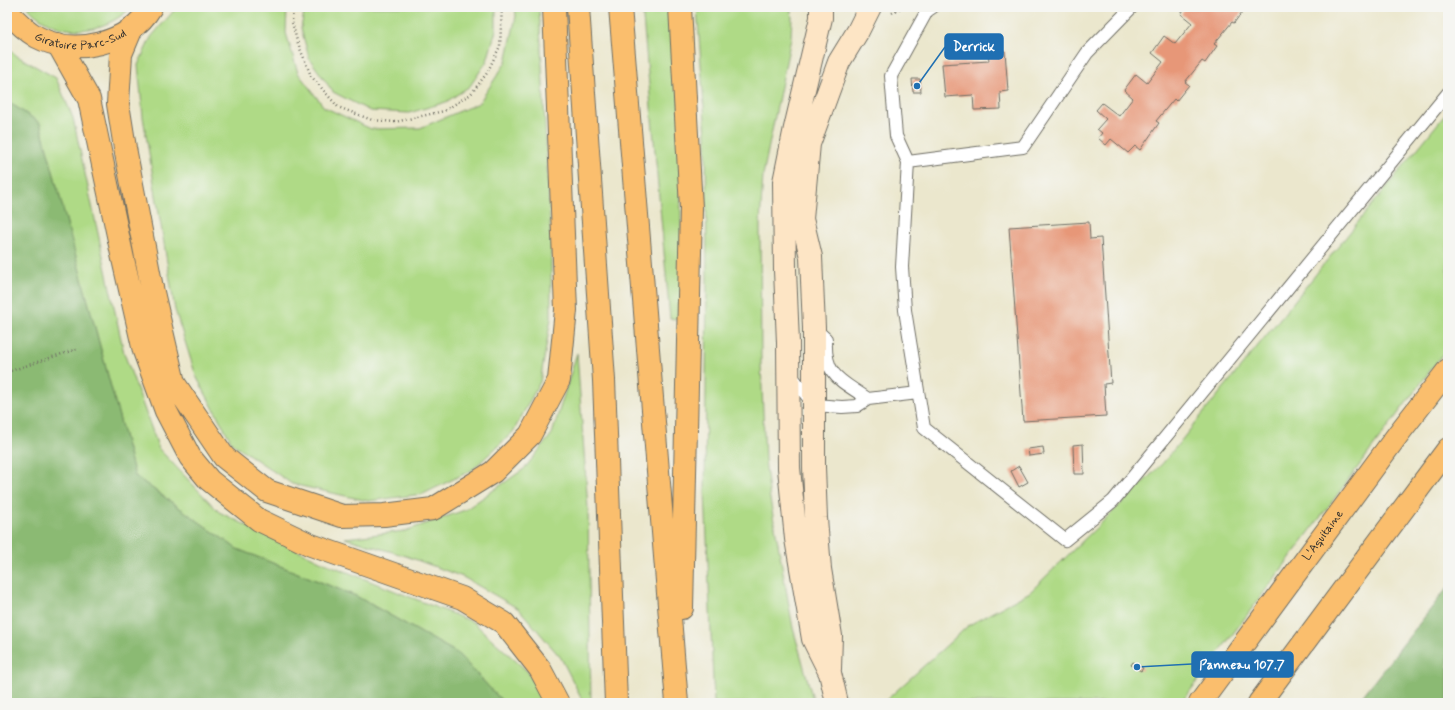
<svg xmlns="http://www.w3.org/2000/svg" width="1455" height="710" viewBox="0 0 1455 710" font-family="Mynerve,sans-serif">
<rect width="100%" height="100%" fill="#f6f6f2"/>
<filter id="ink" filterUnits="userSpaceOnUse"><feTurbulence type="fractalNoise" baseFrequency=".025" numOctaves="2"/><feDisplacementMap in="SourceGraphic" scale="8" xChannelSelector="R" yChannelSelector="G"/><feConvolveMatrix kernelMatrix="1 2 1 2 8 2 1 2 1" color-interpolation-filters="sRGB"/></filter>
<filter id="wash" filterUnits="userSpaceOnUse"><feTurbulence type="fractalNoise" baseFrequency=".012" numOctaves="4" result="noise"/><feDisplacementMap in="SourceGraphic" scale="16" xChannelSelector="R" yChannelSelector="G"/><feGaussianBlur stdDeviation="0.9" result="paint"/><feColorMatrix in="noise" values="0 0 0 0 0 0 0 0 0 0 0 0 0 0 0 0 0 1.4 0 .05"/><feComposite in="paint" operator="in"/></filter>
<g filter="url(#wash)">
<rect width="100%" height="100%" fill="#ebe7cd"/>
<path fill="#afda86" stroke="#6d8258" d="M 27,7 L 132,7 C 101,36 57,39 27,7 Z
M 177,7 L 287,7 L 286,33 L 298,73 L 324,107 L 371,129 L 420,128 L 479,103 L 506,62 L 516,16 L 515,7 L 539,7 L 551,243 L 551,318 L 540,382 L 513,432 L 472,470 L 423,494 L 368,501 L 292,484 L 232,443 L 196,376 L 175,310 L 143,117 L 138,65 L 151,37 Z
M 305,7 L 496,7 L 496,30 L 487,61 L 470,86 L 446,102 L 409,113 L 370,111 L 333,92 L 309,58 L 301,28 Z
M 642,7 L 673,7 L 680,117 L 682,318 L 670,319 Z
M 697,7 L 790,7 L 792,17 L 791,38 L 763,175 L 760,224 L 761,364 L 765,460 L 770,499 L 793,628 L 814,703 L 714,703 L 705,492 L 707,280 L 706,136 Z
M 7,46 L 17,56 L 56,78 L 73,118 L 124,353 L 159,449 L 219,512 L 322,562 L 473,622 L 528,672 L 545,703 L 504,703 L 457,653 L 356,596 L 237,549 L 135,476 L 40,123 L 7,101 Z
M 1448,111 L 1448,347 L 1181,703 L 883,703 L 969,625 L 1030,592 L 1163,463 Z
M 577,353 L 588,509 L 591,703 L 584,703 L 561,658 L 519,609 L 463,577 L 406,556 L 345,538 L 405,531 L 465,510 L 524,469 L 552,434 Z"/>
<path fill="#8bba73" stroke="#5b724f" d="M 7,101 L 40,123 L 135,476 L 237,549 L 356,596 L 457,653 L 504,703 L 7,703 Z
M 1448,587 L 1448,703 L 1357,703 Z"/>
<g id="blocks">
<path fill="#e79778" d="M 1186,7 L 1245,8 L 1234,23 L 1232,22 L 1214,44 L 1217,46 L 1205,63 L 1202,61 L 1185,82 L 1189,85 L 1176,101 L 1174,99 L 1156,121 L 1159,123 L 1140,150 L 1135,146 L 1128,153 L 1111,139 L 1106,145 L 1098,138 L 1102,133 L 1097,129 L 1106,119 L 1096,110 L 1102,103 L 1119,116 L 1133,98 L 1124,90 L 1136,74 L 1147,83 L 1163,62 L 1152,53 L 1164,36 L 1175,44 L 1192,23 L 1181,14 Z
M 1005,51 L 1008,91 L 1000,92 L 1001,109 L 974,110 L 973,95 L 945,97 L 942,64 L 989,61 L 988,52 Z
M 912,79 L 920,79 L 921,92 L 913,92 Z
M 1089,222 L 1090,239 L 1101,238 L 1111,383 L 1104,384 L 1106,416 L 1023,421 L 1009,227 Z
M 1083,444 L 1084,474 L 1074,474 L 1073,445 Z
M 1043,447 L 1044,454 L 1029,456 L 1028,449 Z
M 1019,466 L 1028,482 L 1019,487 L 1011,471 Z
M 1133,662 L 1143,668 L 1141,671 L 1131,665 Z"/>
</g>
</g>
<g filter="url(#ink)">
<use href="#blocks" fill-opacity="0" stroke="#6e6d64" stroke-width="1"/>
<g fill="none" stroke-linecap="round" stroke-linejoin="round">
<g stroke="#6e6d64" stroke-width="14">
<path id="service" d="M 1132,7 L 1087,53 L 1023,147 L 908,162 L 902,267 L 905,310 L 924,428 L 1065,540 L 1113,501 L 1448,93
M 908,162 L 896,136 L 891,76 L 927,11 L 933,7
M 814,328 L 826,339 C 824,377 841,380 868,399
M 790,374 L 814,405 L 842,407 L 857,406 L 868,399 L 918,393"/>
</g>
<g stroke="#6e6d64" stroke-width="24">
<path id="secondary" d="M 821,7 L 821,18 L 795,128 L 784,182 L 785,270 L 788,343 L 789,468 L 796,539 L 813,639 L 830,673 L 837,703
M 830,669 L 831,636 L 820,569 L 816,518 L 814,467 L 814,328 L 811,257 L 802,219 L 809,144 L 839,62 L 858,31 L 870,7"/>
</g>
<g stroke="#6e6d64" stroke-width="24">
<g id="primary">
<path id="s1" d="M 7,11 C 16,21 25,30 37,37 C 75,57 129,44 151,7"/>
</g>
</g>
<g stroke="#6e6d64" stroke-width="24">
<path id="trunk" d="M 578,7 L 604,380 L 616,703
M 620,7 L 677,703
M 680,7 L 691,208 L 682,608
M 132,28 L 121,54 L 118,104 L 125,148 L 152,288 L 174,383 L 224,457 L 267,491 L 342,516 L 384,515 L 433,509 L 493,472 L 530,435 L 559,380 L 566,310 L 554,7
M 58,44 L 89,99 L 123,259 L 144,351 L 166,411 L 190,457 L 209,480 L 259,520 L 311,545 L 462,598 L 504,623 L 540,669 L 558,703"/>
</g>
<g stroke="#6e6d64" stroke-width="24">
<g id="motorway">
<path id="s2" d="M 1200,703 L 1399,433 L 1448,370"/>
<path d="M 1259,703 L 1448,449"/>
</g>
</g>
<path stroke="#6e6d64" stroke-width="2.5" stroke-dasharray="1 3" stroke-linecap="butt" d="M 293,7 L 292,22 L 297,41 L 311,76 L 338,107 L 372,120 L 395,122 L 444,111 L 471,94 L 487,73 L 500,46 L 502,7
M 892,13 L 902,7
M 7,372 L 77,349"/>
<use href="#service" stroke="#fff" stroke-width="12"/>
<use href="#secondary" stroke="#fde5c5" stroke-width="22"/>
<use href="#primary" stroke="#fabe6d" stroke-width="22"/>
<use href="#trunk" stroke="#fabe6d" stroke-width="22"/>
<use href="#motorway" stroke="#fabe6d" stroke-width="22"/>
</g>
</g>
<g text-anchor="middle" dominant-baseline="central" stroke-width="3" stroke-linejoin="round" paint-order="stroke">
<g font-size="12" fill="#2b2b2b" stroke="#f6f6f2">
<text stroke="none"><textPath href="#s1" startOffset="85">Giratoire Parc-Sud</textPath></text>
<text stroke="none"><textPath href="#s2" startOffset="208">L'Aquitaine</textPath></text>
</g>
</g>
<path fill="none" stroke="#1f6fb2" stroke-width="1.5" d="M917 86L945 47M1137 667L1192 664"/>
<g fill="#1f6fb2" stroke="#f6f6f2" stroke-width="1.5">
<circle cx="917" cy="86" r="4"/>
<circle cx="1137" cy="667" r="4"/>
</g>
<g fill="#1f6fb2" stroke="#1f6fb2" stroke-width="1.5">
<rect x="945" y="34" width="58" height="25" rx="4"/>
<rect x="1192" y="652" width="101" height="25" rx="4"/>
</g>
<g font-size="13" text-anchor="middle" font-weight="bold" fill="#fff">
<text x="974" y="51">Derrick</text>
<text x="1242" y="669">Panneau 107.7</text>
</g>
<rect width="1455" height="710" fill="none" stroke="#f6f6f2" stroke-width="24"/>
</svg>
